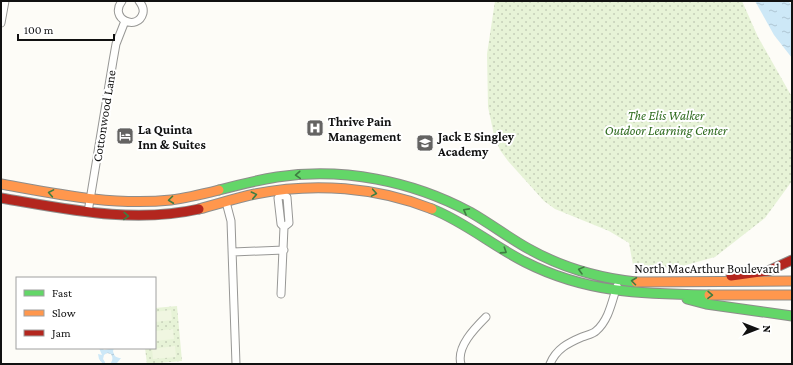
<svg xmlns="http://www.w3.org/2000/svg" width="793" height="365" viewBox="0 0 793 365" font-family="'Crimson Pro',serif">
<defs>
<pattern id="park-dots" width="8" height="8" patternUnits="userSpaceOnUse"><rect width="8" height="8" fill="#e7f3d7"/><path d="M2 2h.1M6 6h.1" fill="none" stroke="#c5cfb8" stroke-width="1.8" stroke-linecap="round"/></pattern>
<pattern id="water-ripples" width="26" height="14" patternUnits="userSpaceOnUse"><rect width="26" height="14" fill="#cde8f7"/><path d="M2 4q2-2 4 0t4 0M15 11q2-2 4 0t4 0" fill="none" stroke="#afc6d3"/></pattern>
</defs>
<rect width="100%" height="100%" fill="#fdfcf7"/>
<path fill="url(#park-dots)" d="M 495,1 L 742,1 L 758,37 L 792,97 L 792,181 L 765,218 L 715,257 L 675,268 L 642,267 L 633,265 L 629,243 L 609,231 L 555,209 L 544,201 L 508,161 L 500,150 L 494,135 L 488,107 L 487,54 Z
M 177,306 L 182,361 L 147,364 L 145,348 L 155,348 L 155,308 Z"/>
<path fill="#f0f6e1" d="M 171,310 L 172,320 L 155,322 L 155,312 Z
M 173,329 L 174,339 L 155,341 L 155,331 Z
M 175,346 L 176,357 L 153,359 L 152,349 Z"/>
<path fill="url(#water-ripples)" d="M 755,1 L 788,1 L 792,5 L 792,58 L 774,35 Z
M 99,348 L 102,348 L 104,350 L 114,348 L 113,351 C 114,356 116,358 121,358 L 117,363 L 110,364 C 113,360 113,358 111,354 L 107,353 L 104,355 L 103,359 L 105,362 L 105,364 L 103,364 L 99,359 L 98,354 L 102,355 Z"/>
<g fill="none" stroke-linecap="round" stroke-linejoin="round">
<g stroke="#979795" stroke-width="9">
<path id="street" d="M 122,1 C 108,19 138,32 143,13 C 144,8 142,5 139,1
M 1,23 L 5,1
M 280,190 L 281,195 L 278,198 L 281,224 L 284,227 L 281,294
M 281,195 L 287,197 L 289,223 L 284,227
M 226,202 L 231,221 L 236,364
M 88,212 L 113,61 L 116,44 L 125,21
M 233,252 L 284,250
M 461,364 C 456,347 475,328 486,317
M 550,364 C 556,349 568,343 582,337 C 587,335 593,334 596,331 C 609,320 612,301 617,286"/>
</g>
<g stroke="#8e8d8b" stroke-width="11">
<path id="fast" d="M 219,190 C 238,185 258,180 277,177 C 343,167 412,181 470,212 C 491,224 509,238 529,249 C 561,267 599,278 636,282
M 432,209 C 465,222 493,246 525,262 C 586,293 642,294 709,295
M 687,299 L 706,304 L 792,316"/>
</g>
<g stroke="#8e8d8b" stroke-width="11">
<path id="slow" d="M 1,184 C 57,194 113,206 171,200 C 187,198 203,194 219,190
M 199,209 C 218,204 236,198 255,194 C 314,182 377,187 432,209
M 636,282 L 792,281
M 709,295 L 792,295"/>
</g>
<g stroke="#8e8d8b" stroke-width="11">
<path id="jam" d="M 1,198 C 67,209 133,224 199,209
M 731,276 L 768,271 L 792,260"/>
</g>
<use href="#street" stroke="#fffffe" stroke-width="7"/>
<use href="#fast" stroke="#63d668" stroke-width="9"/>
<use href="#slow" stroke="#ff974d" stroke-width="9"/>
<use href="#jam" stroke="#b3261e" stroke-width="9"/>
</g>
<defs><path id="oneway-chevron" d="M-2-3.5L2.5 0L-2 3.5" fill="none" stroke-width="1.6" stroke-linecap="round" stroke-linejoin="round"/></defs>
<g stroke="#3e7d41">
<use href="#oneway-chevron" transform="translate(298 175) rotate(176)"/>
<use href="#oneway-chevron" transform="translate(51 193) rotate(-170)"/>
<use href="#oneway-chevron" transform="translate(374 193) rotate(10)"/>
<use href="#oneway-chevron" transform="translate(254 195) rotate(-13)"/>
<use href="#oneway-chevron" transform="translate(171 200) rotate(173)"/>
<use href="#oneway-chevron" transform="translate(466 211) rotate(-152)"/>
<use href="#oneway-chevron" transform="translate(126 216) rotate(2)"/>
<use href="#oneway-chevron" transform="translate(504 251) rotate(33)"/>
<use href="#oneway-chevron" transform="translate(581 270) rotate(-165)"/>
<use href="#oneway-chevron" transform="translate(634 281) rotate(-173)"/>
<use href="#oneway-chevron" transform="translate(710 295) rotate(1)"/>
</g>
<defs>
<g id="hospital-square" transform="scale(0.9)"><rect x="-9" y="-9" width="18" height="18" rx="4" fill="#646362" stroke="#fff"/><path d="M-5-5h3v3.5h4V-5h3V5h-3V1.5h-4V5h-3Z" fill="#fff"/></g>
<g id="hotel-square" transform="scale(0.9)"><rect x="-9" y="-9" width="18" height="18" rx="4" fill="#646362" stroke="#fff"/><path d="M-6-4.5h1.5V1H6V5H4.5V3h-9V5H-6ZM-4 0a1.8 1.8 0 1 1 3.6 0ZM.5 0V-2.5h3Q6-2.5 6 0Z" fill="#fff"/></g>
<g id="school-square" transform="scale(0.9)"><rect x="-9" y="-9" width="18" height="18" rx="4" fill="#646362" stroke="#fff"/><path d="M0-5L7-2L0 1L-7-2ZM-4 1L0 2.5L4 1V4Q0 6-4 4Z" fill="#fff"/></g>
</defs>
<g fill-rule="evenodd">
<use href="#hospital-square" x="315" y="128"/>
<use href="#hotel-square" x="125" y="136"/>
<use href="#school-square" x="425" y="143"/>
</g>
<g text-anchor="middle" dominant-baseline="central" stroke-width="4" stroke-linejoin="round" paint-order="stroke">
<g font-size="13" font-style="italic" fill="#2f6b1f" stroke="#fff">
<text x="666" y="115">The Elis Walker<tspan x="666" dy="15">Outdoor Learning Center</tspan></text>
</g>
<g font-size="13" fill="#111" stroke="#fff">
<text transform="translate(104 116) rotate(-81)">Cottonwood Lane</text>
<text x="707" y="268">North MacArthur Boulevard</text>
</g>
<g font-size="13" font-weight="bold" fill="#111" stroke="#fff" text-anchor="start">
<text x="328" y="121">Thrive Pain<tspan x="328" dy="15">Management</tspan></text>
<text x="138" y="129">La Quinta<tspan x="138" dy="15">Inn &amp; Suites</tspan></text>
<text x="438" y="136">Jack E Singley<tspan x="438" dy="15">Academy</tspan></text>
</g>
</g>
<rect width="793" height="365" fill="none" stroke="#111111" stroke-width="4"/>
<rect x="16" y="277" width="140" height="72" fill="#ffffff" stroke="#a0a0a0"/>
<rect x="24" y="290" width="20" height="6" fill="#63d668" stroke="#a0a0a0"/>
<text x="52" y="297" font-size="12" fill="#111111">Fast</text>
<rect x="24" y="310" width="20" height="6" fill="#ff974d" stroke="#a0a0a0"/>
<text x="52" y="317" font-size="12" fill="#111111">Slow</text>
<rect x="24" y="330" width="20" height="6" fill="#b3261e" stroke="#a0a0a0"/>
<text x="52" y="337" font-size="12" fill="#111111">Jam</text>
<g transform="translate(757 329) rotate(90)" stroke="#ffffff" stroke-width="3" paint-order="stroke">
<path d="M0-3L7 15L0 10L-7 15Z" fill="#111111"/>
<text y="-6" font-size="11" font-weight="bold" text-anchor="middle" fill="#111111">N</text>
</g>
<path d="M18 34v6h96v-6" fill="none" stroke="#111111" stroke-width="2"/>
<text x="24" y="34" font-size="12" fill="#111111" stroke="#ffffff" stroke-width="3" paint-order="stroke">100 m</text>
</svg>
